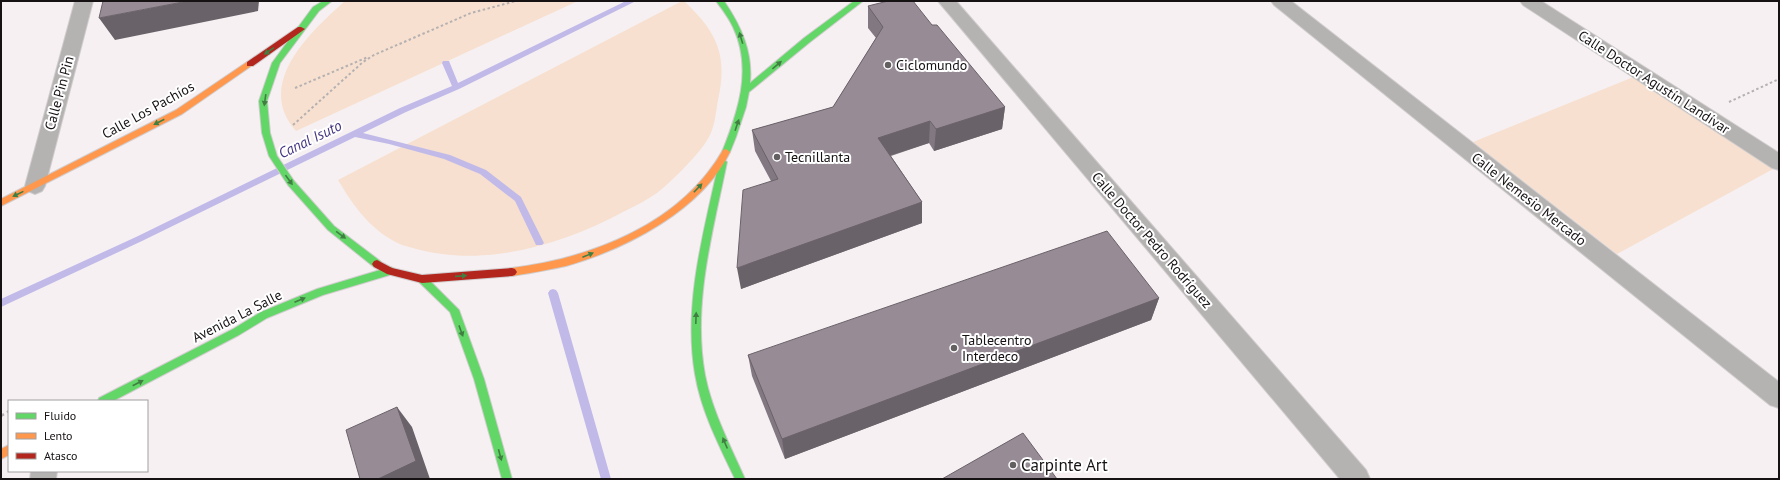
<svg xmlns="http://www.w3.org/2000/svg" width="1780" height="480" viewBox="0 0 1780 480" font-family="'PT Sans',sans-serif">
<rect width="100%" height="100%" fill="#f6f0f2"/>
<path fill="#f7e0cf" d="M 345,1 L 578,1 L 296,131 C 254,84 310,32 345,1 Z
M 682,1 L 684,1 C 717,32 728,55 718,100 C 716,111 715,125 710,135 C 704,147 695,156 686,166 C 677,175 667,185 657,193 C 647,200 635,206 623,212 C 564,244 487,267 420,250 C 414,248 408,247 402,245 C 372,232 354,207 338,180 Z
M 1636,76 L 1775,168 L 1617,254 L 1473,142 Z"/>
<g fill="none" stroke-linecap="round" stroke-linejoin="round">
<path fill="#c1bae9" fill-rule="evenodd" d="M 626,1 L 636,1 L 459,89 L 406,112 L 363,133 L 450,155 L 486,170 L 521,197 L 544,243 L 542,245 L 536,245 L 515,201 L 480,174 L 444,159 L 389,144 L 355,137 L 142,241 L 1,307 L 1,299 L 136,237 L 400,108 L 452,86 L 442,63 L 443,61 L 449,61 L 458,83 Z
M 553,289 L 556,290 L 558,293 L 611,479 L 601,479 L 548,293 L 550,290 Z"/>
<g stroke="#d1cdce" stroke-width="2">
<path id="street" d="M 75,1 L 93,1 L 45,186 L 42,191 L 35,194 L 28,191 L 25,186 Z
M 938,1 L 956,1 L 1366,470 L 1370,479 L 1340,479 Z
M 1271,1 L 1291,1 L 1779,382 L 1779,408 L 1770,405 L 1274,5 Z
M 1520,1 L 1541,1 L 1779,153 L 1779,170 L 1772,168 L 1523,5 Z
M 31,471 L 57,471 L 56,479 L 30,479 Z"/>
</g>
<g stroke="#d1cdce" stroke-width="2">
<path id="fast" d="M 323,1 L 332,1 L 319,11 L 280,63 L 267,101 L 270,133 L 277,156 L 294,181 L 334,226 L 380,261 L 382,264 L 380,267 L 374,267 L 328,230 L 288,185 L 269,156 L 262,133 L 259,101 L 272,63 L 313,7 Z
M 716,1 L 724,1 C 741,26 753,52 750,83 L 804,38 L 854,1 L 863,1 L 810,42 L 749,92 L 746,107 L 736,137 L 730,152 L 726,155 L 722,152 C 738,112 753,69 733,27 C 729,18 722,9 716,1 Z
M 723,159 L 727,162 C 713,231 692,304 705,375 C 712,411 730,445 745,479 L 735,479 C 719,445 701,411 695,374 C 683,304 704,231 719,162 Z
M 390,267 L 393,268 L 395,271 L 393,274 L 323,295 L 267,318 L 239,335 L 113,401 L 98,401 L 99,398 L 233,329 L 261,312 L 317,289 Z
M 422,275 L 425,276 L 459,310 L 484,379 L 512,479 L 502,479 L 474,379 L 450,312 L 419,282 L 417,279 L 419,276 Z"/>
</g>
<g stroke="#d1cdce" stroke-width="2">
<path id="slow" d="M 247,62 L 253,62 L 254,64 L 182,114 L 1,206 L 1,199 L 176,110 Z
M 726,149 L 730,152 C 702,210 626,249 566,266 C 548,270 530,273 512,276 L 509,275 L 507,272 L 509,269 L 512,268 C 592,258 681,224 723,150 Z
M 9,445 L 9,455 L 1,459 L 1,449 Z"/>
</g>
<g stroke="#d1cdce" stroke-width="2">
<path id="jam" d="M 298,27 L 301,27 L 305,29 L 253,66 L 247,66 L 247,62 Z
M 377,260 L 392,268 L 422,275 L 512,268 L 515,269 L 517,272 L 515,275 L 512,276 L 422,283 L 387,274 L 374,267 L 372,264 L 374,261 Z"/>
</g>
<path stroke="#b5b0b1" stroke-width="2" stroke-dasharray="2.5 2.5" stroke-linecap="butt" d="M 295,88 L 368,57
M 1729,102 L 1779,79
M 293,125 L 363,62 L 374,55 L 471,13 L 516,1"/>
<path stroke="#b5b0b1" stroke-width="2.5" stroke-dasharray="3.5 3.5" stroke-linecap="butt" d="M 1,416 L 9,411"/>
<use href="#street" fill="#b5b2b2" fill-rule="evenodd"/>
<use href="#fast" fill="#63d668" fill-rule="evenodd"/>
<use href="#slow" fill="#ff974d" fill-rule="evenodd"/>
<use href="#jam" fill="#b3261e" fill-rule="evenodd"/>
</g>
<path fill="#827881" d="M 868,6 L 932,25 L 1005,107 L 1002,129 L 934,151 L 929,143 L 891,156 L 922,202 L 922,223 L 741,289 L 771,181 L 755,151 L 752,130 L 833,107 L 876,38 L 868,28 Z
M 1159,298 L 1151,320 L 785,459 L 752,376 L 748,355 Z"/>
<path fill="#6a6269" d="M 188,1 L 259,1 L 258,11 L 115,40 L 99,18 Z
M 1005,107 L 1002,129 L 934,151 L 936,129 Z
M 930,121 L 929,143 L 879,159 L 878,138 Z
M 922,202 L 922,223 L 741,289 L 737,268 Z
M 1159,298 L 1151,320 L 785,459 L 782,439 Z
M 397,407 L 412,427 L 430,479 L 378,479 Z"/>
<path fill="#978c96" stroke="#6a6269" d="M 103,1 L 188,1 L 99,18 Z
M 888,1 L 913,1 L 932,25 L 937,25 L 1005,107 L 936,129 L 930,121 L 878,138 L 922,202 L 737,268 L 743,190 L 778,179 L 752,130 L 833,107 L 883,27 L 868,6 Z
M 1107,231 L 1159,298 L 782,439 L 748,355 Z
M 397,407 L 416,461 L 378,479 L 360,479 L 346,430 Z
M 1023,433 L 1057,479 L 942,479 Z"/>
<defs><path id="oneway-solid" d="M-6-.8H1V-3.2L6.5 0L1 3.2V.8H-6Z"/></defs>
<g fill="#407e42">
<use href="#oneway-solid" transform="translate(741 38) rotate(-107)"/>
<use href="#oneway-solid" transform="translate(269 51) rotate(145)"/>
<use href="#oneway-solid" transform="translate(777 65) rotate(-40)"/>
<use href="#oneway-solid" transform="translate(265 100) rotate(98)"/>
<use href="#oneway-solid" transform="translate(159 122) rotate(153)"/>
<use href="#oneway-solid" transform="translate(737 125) rotate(-71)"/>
<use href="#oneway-solid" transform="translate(289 180) rotate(54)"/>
<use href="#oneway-solid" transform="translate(698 188) rotate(-46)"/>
<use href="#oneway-solid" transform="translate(18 194) rotate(154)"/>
<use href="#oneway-solid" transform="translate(341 235) rotate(36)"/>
<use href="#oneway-solid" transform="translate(588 255) rotate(-22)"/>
<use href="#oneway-solid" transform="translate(461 276) rotate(-4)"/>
<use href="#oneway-solid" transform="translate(300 300) rotate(-23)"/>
<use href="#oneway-solid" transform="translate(696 318) rotate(-88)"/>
<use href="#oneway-solid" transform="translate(461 331) rotate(70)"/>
<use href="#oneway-solid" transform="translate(138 383) rotate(-27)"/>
<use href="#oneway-solid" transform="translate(725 443) rotate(-113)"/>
<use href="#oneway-solid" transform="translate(500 455) rotate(75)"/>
</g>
<g fill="#646061" stroke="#fff" stroke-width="1.5">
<circle cx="888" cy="65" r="4"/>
<circle cx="777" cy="157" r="4"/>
<circle cx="954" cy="348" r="4"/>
<circle cx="1013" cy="465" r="4"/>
</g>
<g text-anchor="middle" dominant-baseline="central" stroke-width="4" stroke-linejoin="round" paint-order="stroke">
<g font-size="14" fill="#161213" stroke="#fff" text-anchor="start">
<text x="896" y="65">Ciclomundo</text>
<text x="785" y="157">Tecnillanta</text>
<text x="962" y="340">Tablecentro<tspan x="962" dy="16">Interdeco</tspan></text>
</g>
<g font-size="14" fill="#161213" stroke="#fff">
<text transform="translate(1654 82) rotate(33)">Calle Doctor Agustín Landívar</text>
<text transform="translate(59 93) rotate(-75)">Calle Pin Pin</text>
<text transform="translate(148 110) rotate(-29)">Calle Los Pachíos</text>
<text transform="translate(1529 199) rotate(38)">Calle Nemesio Mercado</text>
<text transform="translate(1152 240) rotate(49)">Calle Doctor Pedro Rodríguez</text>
<text transform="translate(237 316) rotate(-27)">Avenida La Salle</text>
</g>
<g font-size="15" font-style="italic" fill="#453581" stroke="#fff">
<text transform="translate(310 139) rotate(-26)">Canal Isuto</text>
</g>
<g font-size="17" fill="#161213" stroke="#fff" text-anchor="start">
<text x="1021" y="465">Carpinte Art</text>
</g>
</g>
<rect width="1780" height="480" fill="none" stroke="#161213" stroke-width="4"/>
<rect x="8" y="400" width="140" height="72" fill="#ffffff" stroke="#a2a0a1"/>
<rect x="16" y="413" width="20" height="6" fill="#63d668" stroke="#a2a0a1"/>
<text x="44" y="420" font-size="12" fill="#161213">Fluido</text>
<rect x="16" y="433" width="20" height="6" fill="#ff974d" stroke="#a2a0a1"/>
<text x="44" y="440" font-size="12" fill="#161213">Lento</text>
<rect x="16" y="453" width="20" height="6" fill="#b3261e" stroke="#a2a0a1"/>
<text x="44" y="460" font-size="12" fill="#161213">Atasco</text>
</svg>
